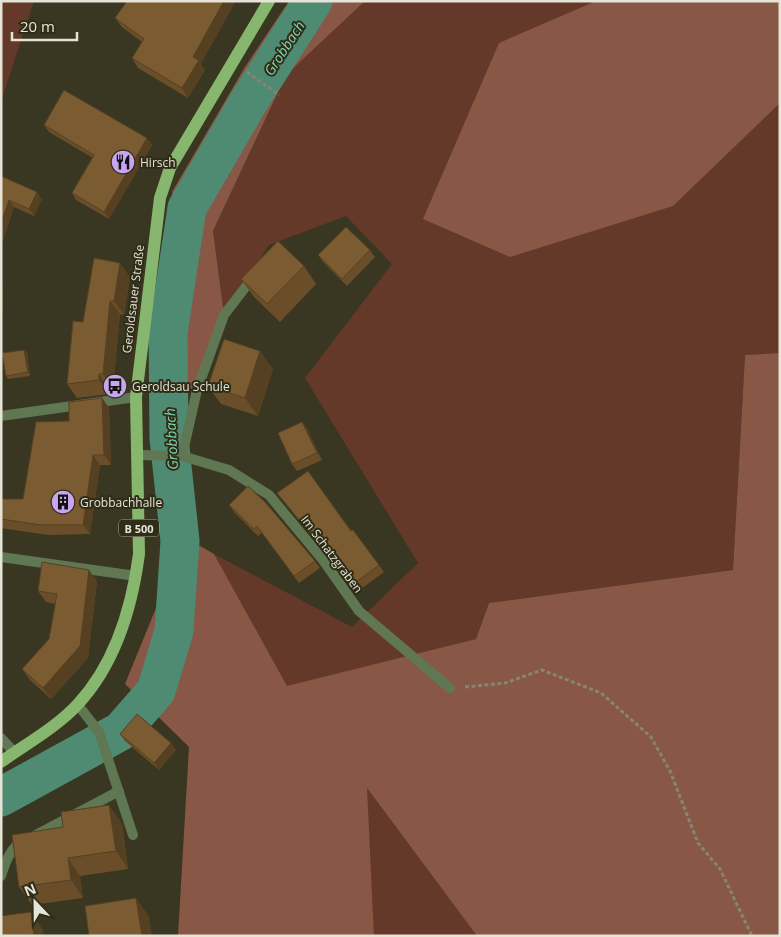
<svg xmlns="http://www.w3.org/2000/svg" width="781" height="937" viewBox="0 0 781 937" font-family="'Open Sans',sans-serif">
<rect width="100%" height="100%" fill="#393721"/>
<path fill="#653929" d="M 1,1 L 34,1 L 1,101 Z
M 365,1 L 596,1 L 593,4 L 673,206 L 780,103 L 780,353 L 745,355 L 733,570 L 489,603 L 476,639 L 287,687 L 214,554 L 352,627 L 418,563 L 305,378 L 392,264 L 346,216 L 269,245 L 224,315 L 213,231 L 286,75 Z
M 366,787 L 477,936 L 374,936 Z"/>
<path fill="#895745" d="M 289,1 L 365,1 L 286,75 L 213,231 L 224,315 L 197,390 L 173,385 L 182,271 L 172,192 L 245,67 Z
M 596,1 L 780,1 L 780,103 L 673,206 L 510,257 L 423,219 L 499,43 Z
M 780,353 L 780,936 L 477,936 L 367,788 L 374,936 L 178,936 L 189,747 L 125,684 L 185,537 L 214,554 L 287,686 L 476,639 L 489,603 L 733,570 L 745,355 Z"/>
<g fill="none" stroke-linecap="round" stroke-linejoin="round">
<path stroke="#4f8a73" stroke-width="39" d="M 1,797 L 121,731 L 156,691 L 174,631 L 180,541 L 169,438 L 168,333 L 187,208 L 249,101 L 313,1"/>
<path stroke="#868572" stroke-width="3" stroke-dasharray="4 2.5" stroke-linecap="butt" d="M 247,72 L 279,95
M 465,687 L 505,683 L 542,670 L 601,693 L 651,737 L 670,771 L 698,843 L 720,869 L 752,936"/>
<path stroke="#607754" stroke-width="10" d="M 1,416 L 136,397
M 138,455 L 182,456 L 229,470 L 269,495 L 323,560 L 359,611 L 450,688
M 182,456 L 197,390 L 224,315 L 254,276
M 1,557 L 136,576
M 78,705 L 99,732 L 133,835
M 1,738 L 14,752
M 36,835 L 119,791
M 1,876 C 5,864 10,847 23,841"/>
<path stroke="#87b76e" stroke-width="12" d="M 1,762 C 26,744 57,727 78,704 C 115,664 132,607 139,554 L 136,397 L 160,198 L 170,168 L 269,1"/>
</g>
<path fill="#6a4e2a" d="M 115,18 L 201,64 L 205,70 L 188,98 L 138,68 L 132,58 L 142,42 L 122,27 Z
M 44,125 L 147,138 L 152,145 L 109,219 L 76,200 L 72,193 L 93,158 L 49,132 Z
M 1,176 L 42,199 L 34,216 L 14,207 L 1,246 Z
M 370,250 L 375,257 L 347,286 L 323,262 L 318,255 Z
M 304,266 L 316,284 L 280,322 L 254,297 L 241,279 Z
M 130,277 L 124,315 L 120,314 L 113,388 L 108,388 L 109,394 L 77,398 L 67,384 L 83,322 Z
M 24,350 L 27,353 L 30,376 L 8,379 L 6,376 Z
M 273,369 L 258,416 L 221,404 L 208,386 Z
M 102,398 L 109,408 L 111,465 L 100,465 L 90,534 L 48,535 L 1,528 L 1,499 L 23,499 L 69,421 Z
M 302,422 L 307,429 L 322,460 L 297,471 L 292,464 Z
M 277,493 L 351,531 L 353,530 L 384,572 L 361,589 L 337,555 L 331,560 Z
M 229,505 L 315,561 L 320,568 L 299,583 L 262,533 L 258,536 L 234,512 Z
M 97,581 L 88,658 L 51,699 L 30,680 L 22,669 L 49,639 L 55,604 L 46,602 L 38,591 Z
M 120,734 L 171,743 L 176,750 L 159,770 L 125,741 Z
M 122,823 L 128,869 L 80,876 L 83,898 L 32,905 L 19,887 L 63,827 Z"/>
<path fill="#564022" d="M 224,1 L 236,1 L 201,64 L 205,70 L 188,98 L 182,88 L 193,57 Z
M 147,138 L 152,145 L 109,219 L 104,212 Z
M 37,192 L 42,199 L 34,216 L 29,209 Z
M 9,200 L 14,207 L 1,246 L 1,223 Z
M 120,263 L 130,277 L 124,315 L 114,301 Z
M 1,283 L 3,285 L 3,310 L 1,307 Z
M 110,301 L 120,314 L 113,388 L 103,374 Z
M 24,350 L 27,353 L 30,376 L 28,372 Z
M 260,351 L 273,369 L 258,416 L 245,398 Z
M 99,374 L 108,388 L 109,394 L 99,380 Z
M 102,398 L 109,408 L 111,465 L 104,455 Z
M 302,422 L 307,429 L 322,460 L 317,453 Z
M 93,455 L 100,465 L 90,534 L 83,525 Z
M 89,570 L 97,581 L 88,658 L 51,699 L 43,688 Z
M 171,743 L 176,750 L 159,770 L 154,763 Z
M 109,805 L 122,823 L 128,869 L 116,851 Z
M 68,858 L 80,876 L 83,898 L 71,880 Z
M 136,898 L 149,916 L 152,936 L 142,936 Z
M 31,912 L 43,930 L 44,936 L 34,936 Z"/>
<path fill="#7b5b31" stroke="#564022" d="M 127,1 L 224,1 L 193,57 L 199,60 L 182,88 L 132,58 L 144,39 L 115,18 Z
M 64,90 L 147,138 L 104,212 L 72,193 L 94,155 L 44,125 Z
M 1,176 L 37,192 L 29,209 L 9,200 L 1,223 Z
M 346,227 L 370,250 L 342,279 L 318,255 Z
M 278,241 L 304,266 L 267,304 L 241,279 Z
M 94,258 L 120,263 L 114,301 L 110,301 L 103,374 L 99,374 L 99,380 L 67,384 L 73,321 L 83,322 Z
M 224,339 L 260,351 L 245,398 L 208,386 Z
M 24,350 L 28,372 L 6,376 L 2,353 Z
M 102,398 L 104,455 L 93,455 L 83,525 L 41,525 L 1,519 L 1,499 L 23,499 L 36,422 L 69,421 L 69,402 Z
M 302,422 L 317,453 L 292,464 L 278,433 Z
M 308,471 L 351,531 L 353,530 L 379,565 L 356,582 L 332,548 L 326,553 L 277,493 Z
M 248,486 L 265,502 L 315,561 L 294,576 L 257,526 L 254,529 L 229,505 Z
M 42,562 L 89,570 L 80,646 L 43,688 L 22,669 L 49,639 L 57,594 L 38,591 Z
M 137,714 L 171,743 L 154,763 L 120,734 Z
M 109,805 L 116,851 L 68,858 L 71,880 L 19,887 L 12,835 L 63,827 L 61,812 Z
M 136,898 L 142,936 L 89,936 L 85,906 Z
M 31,912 L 34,936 L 1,936 L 1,916 Z"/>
<defs>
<g id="restaurant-disc" transform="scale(1.25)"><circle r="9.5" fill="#c8a6ef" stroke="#2f2d17"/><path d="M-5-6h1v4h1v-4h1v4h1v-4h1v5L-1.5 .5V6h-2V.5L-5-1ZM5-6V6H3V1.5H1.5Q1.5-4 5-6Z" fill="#111"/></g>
<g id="bus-disc" transform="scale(1.25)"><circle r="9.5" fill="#c8a6ef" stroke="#2f2d17"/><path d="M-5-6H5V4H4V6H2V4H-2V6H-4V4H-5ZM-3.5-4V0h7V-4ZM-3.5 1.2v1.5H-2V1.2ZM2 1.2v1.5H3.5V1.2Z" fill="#111"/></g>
<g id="building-disc" transform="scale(1.25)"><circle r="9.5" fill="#c8a6ef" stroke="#2f2d17"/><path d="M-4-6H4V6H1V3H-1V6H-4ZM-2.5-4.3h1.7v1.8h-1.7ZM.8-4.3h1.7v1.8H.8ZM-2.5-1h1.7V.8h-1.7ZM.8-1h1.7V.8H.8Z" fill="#111"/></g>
</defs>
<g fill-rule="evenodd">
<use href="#restaurant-disc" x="123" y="162"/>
<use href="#bus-disc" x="115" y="386"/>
<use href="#building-disc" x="63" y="502"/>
</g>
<g text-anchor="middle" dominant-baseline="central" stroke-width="4" stroke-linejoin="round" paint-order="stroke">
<rect fill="#2f2d17" stroke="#aead9d" stroke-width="1" x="119" y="519.5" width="40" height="17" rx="4"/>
<g font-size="11" font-weight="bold" fill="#e5e4d6">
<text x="139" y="528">B 500</text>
</g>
<g font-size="12" fill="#e5e4d6" stroke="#2f2d17" text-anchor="start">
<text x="140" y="162">Hirsch</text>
<text x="132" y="386">Geroldsau Schule</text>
<text x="80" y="502">Grobbachhalle</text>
</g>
<g font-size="12" fill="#e5e4d6" stroke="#2f2d17">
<text transform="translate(133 299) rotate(-83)">Geroldsauer Straße</text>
<text transform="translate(332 554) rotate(53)">Im Schatzgraben</text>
</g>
<g font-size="14" font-style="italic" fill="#7cd8b5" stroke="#2f2d17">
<text transform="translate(284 48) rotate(-57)">Grobbach</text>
<text transform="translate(171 439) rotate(-93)">Grobbach</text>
</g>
</g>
<rect width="781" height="937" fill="none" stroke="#e5e4d6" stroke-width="5"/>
<g transform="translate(35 902) rotate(338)" stroke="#2f2d17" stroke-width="4" paint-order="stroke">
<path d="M0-4L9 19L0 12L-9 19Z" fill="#e5e4d6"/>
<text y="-8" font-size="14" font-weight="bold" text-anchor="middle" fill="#e5e4d6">N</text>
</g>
<path d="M12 32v8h65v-8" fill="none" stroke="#e5e4d6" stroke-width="2.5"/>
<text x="20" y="32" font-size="15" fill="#e5e4d6" stroke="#2f2d17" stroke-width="4" paint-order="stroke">20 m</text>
</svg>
